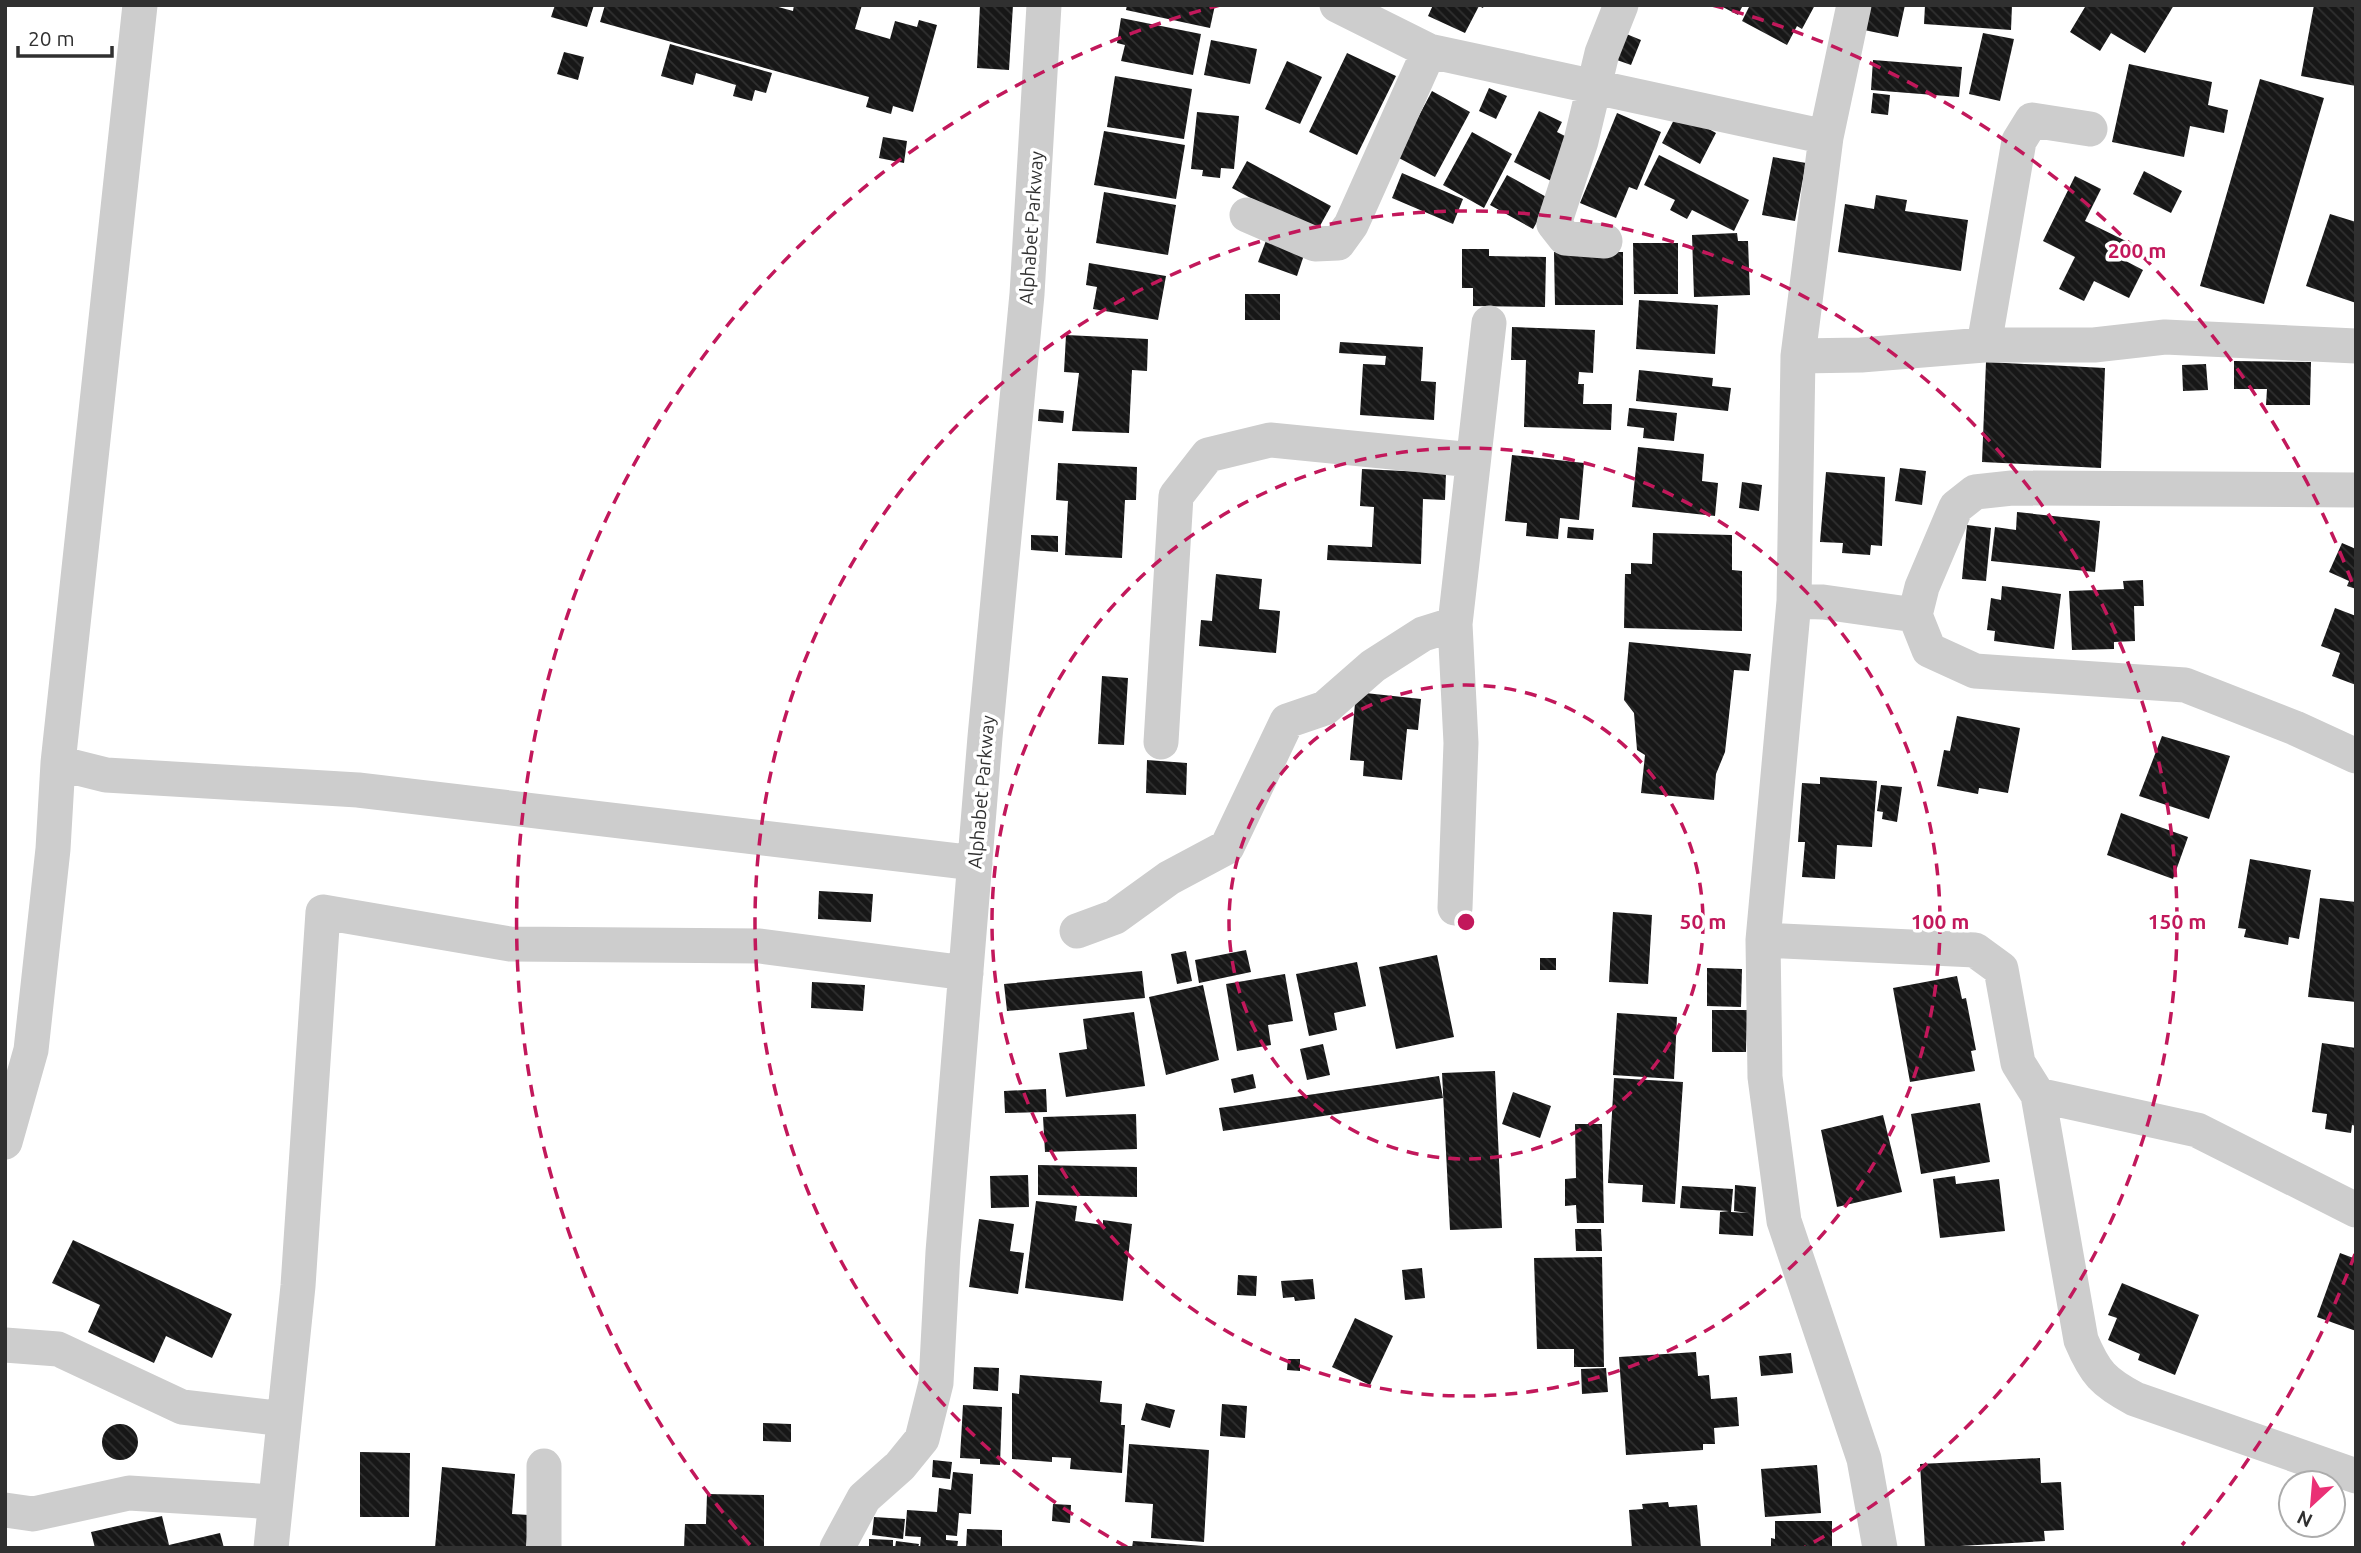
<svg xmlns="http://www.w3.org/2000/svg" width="2361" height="1553" viewBox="0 0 2361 1553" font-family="Ubuntu,sans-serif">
<defs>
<pattern id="building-back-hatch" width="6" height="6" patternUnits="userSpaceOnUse" patternTransform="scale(1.75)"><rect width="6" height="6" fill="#171717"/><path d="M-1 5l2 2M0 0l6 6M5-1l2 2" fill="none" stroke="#303030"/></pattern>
</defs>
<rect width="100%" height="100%" fill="#fff"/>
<path fill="url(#building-back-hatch)" d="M 555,5 L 594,5 L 587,27 L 551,17 Z
M 605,5 L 771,5 L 793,11 L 794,5 L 862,5 L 855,29 L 890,39 L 895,21 L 917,27 L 919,20 L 937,25 L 913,112 L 893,106 L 891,114 L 866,107 L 869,97 L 600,22 Z
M 980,5 L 1013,5 L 1009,70 L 977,68 Z
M 1127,5 L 1215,5 L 1210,28 L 1126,10 Z
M 1433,5 L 1484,5 L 1483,8 L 1479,6 L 1465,33 L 1428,16 Z
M 1719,5 L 1743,5 L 1738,15 Z
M 1750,5 L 1815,5 L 1802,29 L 1797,26 L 1787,45 L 1742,21 Z
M 1869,5 L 1905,5 L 1898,37 L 1864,30 Z
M 1925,5 L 2012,5 L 2011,30 L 1924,24 Z
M 2082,5 L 2174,5 L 2145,53 L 2111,33 L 2100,51 L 2070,32 L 2085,7 Z
M 2314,5 L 2356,5 L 2356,86 L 2301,76 Z
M 1121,18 L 1201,34 L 1193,75 L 1121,61 L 1125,45 L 1117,43 Z
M 1624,33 L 1641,40 L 1631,65 L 1614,59 Z
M 1983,33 L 2014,39 L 2000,101 L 1969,94 Z
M 1211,40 L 1257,49 L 1250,84 L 1204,75 Z
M 670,44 L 772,73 L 766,93 L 755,90 L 752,101 L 733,96 L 736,85 L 696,73 L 693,85 L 661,76 Z
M 564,52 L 584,57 L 578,80 L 557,74 Z
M 1347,53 L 1396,76 L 1357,155 L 1309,132 Z
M 1873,60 L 1962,67 L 1959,97 L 1871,90 Z
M 1287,61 L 1322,77 L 1300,124 L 1265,109 Z
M 2129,64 L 2212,82 L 2208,105 L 2228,110 L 2224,133 L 2190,126 L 2184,157 L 2112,142 Z
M 1115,76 L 1192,89 L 1184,139 L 1107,127 Z
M 2260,79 L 2324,98 L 2264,304 L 2200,286 Z
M 1489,88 L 1507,96 L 1496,119 L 1479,111 Z
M 1432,91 L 1470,112 L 1435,177 L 1397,157 Z
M 1873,93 L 1890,95 L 1888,115 L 1871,113 Z
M 1539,111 L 1562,122 L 1557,132 L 1573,140 L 1553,182 L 1514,162 Z
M 1197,112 L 1239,116 L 1234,169 L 1221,168 L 1220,178 L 1202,176 L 1203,170 L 1191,169 Z
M 1678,112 L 1716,133 L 1700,164 L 1662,143 Z
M 1617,113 L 1661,132 L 1637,190 L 1629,187 L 1616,218 L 1580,203 Z
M 1104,131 L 1185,145 L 1176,199 L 1094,185 Z
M 1472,132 L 1512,154 L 1484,208 L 1443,185 Z
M 883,137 L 907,141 L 904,163 L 879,158 Z
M 1659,155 L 1749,200 L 1734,231 L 1692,210 L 1687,219 L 1670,210 L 1675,200 L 1644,185 Z
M 1773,157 L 1806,163 L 1795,221 L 1762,215 Z
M 1247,161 L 1331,206 L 1316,233 L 1232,188 Z
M 2144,171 L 2182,191 L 2171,213 L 2133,194 Z
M 1402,173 L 1463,199 L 1453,224 L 1392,198 Z
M 1507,175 L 1550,199 L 1533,229 L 1490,205 Z
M 2075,176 L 2101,189 L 2085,221 L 2130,243 L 2122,259 L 2143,270 L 2129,298 L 2094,281 L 2084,301 L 2059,289 L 2075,257 L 2043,241 Z
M 1104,192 L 1176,205 L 1168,255 L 1096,243 Z
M 1876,195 L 1907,200 L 1905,211 L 1968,220 L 1961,271 L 1838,252 L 1845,204 L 1874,209 Z
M 2330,214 L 2356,222 L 2356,303 L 2306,286 Z
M 1737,233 L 1738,241 L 1748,241 L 1750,295 L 1694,297 L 1692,235 Z
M 1267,238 L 1305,252 L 1297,276 L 1258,262 Z
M 1633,243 L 1678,243 L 1678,294 L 1634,294 Z
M 1462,249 L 1489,249 L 1489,256 L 1546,257 L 1545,307 L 1473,306 L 1473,288 L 1462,288 Z
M 1554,252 L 1623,252 L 1623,305 L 1555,305 Z
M 1089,263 L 1166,276 L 1158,320 L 1093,309 L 1097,287 L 1086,285 Z
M 1245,294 L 1280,294 L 1280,320 L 1245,320 Z
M 1639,300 L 1718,305 L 1715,354 L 1636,349 Z
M 1512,327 L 1595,330 L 1593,373 L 1579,372 L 1578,384 L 1584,384 L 1583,404 L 1612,404 L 1611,430 L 1524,427 L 1526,360 L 1511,360 Z
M 1066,335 L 1148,339 L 1147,371 L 1132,370 L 1129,433 L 1072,431 L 1079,373 L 1064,372 Z
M 1340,342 L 1423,347 L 1421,381 L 1436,382 L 1434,420 L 1360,415 L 1363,364 L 1385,365 L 1386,356 L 1339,353 Z
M 2234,361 L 2311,362 L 2310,405 L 2266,405 L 2267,389 L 2234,389 Z
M 1986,362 L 2105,368 L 2101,468 L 1982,462 Z
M 2206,364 L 2208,390 L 2183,391 L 2182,365 Z
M 1639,370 L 1713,378 L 1712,386 L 1731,388 L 1728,411 L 1636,401 Z
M 1629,408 L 1677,413 L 1674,441 L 1643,438 L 1644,428 L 1627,426 Z
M 1039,409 L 1064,411 L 1063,423 L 1038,421 Z
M 1638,447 L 1704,454 L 1702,481 L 1718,483 L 1715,516 L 1632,507 Z
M 1512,455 L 1584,463 L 1579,520 L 1560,518 L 1558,539 L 1526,536 L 1527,523 L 1505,521 Z
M 1058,463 L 1137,467 L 1136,500 L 1125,500 L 1122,558 L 1065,555 L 1068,501 L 1056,500 Z
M 1900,468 L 1926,471 L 1922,505 L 1895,501 Z
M 1362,469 L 1446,473 L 1445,500 L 1423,499 L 1421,564 L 1327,560 L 1328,545 L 1372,547 L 1374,507 L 1360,506 Z
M 1826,472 L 1885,477 L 1882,546 L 1871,545 L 1870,555 L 1842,553 L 1843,543 L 1820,542 Z
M 1742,482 L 1762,485 L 1759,511 L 1739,508 Z
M 2017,512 L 2100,521 L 2095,572 L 1991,561 L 1995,527 L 2016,530 Z
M 1967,525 L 1991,528 L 1986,581 L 1962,579 Z
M 1568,527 L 1594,529 L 1593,540 L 1567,538 Z
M 1653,533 L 1732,535 L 1732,570 L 1742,571 L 1742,631 L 1624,628 L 1625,574 L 1631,574 L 1631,563 L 1652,564 Z
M 1031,535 L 1058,536 L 1058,552 L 1031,550 Z
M 2342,543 L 2356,549 L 2356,589 L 2347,586 L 2349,581 L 2329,572 Z
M 1216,574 L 1262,579 L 1259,609 L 1280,611 L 1276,653 L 1199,646 L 1201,620 L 1212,621 Z
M 2143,580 L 2144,606 L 2134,606 L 2135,641 L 2114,642 L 2114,649 L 2072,650 L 2069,591 L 2124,589 L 2123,581 Z
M 2002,586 L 2061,594 L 2054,649 L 1994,641 L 1995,631 L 1987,630 L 1991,598 L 2001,600 Z
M 2335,608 L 2356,616 L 2356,685 L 2332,676 L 2340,653 L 2321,646 Z
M 1629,642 L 1751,654 L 1749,671 L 1734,670 L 1725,752 L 1716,774 L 1714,800 L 1641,793 L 1645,755 L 1637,750 L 1634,713 L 1624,700 Z
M 1102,676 L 1128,678 L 1124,745 L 1098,744 Z
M 1356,692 L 1421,699 L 1418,730 L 1407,729 L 1402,780 L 1363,776 L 1364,761 L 1350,760 Z
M 1957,716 L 2020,728 L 2008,793 L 1979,788 L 1978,794 L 1937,786 L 1944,750 L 1950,751 Z
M 2162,736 L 2230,756 L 2209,819 L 2139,796 Z
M 1147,760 L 1187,763 L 1186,795 L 1146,793 Z
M 1820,777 L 1877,781 L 1872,847 L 1837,845 L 1835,879 L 1802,877 L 1805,842 L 1798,842 L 1802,783 L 1820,784 Z
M 1881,785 L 1902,787 L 1897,822 L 1882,819 L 1883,812 L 1877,811 Z
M 2121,813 L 2188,837 L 2173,879 L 2107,855 Z
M 2250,859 L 2311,870 L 2299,939 L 2289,937 L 2288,945 L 2244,937 L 2246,929 L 2238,928 Z
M 819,891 L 873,894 L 871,922 L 818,919 Z
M 2320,898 L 2356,902 L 2356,1002 L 2308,997 Z
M 1613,912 L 1652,915 L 1648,984 L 1609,982 Z
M 1246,950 L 1251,972 L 1199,983 L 1195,960 Z
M 1186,951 L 1192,981 L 1177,984 L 1171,954 Z
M 1437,955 L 1454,1037 L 1396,1049 L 1379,967 Z
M 1540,958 L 1556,958 L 1556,970 L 1540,970 Z
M 1357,962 L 1366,1006 L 1334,1013 L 1337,1030 L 1309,1036 L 1296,974 Z
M 1707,968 L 1742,969 L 1741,1007 L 1707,1006 Z
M 1142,971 L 1145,998 L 1007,1011 L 1004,984 Z
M 1285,974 L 1293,1021 L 1268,1025 L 1271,1045 L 1237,1051 L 1226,984 Z
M 1957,976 L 1962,999 L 1966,998 L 1976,1050 L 1971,1051 L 1975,1071 L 1910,1082 L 1893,988 Z
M 812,982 L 865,985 L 863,1011 L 811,1008 Z
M 1203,985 L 1219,1060 L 1166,1075 L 1149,997 Z
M 1712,1010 L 1747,1010 L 1746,1052 L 1712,1052 Z
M 1134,1012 L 1145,1086 L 1066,1097 L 1059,1053 L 1087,1049 L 1083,1019 Z
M 1617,1013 L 1677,1017 L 1674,1079 L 1613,1075 Z
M 2322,1043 L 2356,1048 L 2356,1126 L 2352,1125 L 2351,1133 L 2325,1129 L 2327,1114 L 2312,1112 Z
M 1323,1044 L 1330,1075 L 1307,1080 L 1300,1049 Z
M 1495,1071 L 1502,1228 L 1450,1230 L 1442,1073 Z
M 1253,1074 L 1256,1088 L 1234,1093 L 1231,1079 Z
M 1439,1076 L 1443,1098 L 1223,1131 L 1219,1108 Z
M 1614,1078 L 1683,1082 L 1675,1204 L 1642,1202 L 1643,1185 L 1608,1183 Z
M 1046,1089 L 1047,1112 L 1005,1113 L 1004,1091 Z
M 1513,1092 L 1551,1106 L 1540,1138 L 1502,1124 Z
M 1980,1103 L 1990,1162 L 1921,1174 L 1911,1114 Z
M 1136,1114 L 1137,1149 L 1045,1152 L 1043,1117 Z
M 1883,1115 L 1902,1192 L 1837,1207 L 1821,1130 Z
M 1575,1124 L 1602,1124 L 1604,1223 L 1577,1223 L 1576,1205 L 1565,1206 L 1565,1179 L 1576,1178 Z
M 1038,1165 L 1137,1167 L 1137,1197 L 1038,1195 Z
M 1028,1175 L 1029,1207 L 991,1208 L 990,1176 Z
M 1955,1176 L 1956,1184 L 1999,1179 L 2005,1231 L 1940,1238 L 1933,1179 Z
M 1735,1185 L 1756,1187 L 1753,1236 L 1719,1234 L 1720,1212 L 1729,1211 L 1680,1208 L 1682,1186 L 1733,1189 L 1731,1212 L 1748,1213 L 1734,1211 Z
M 1036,1201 L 1077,1206 L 1075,1221 L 1103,1225 L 1103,1220 L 1132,1224 L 1123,1301 L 1025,1288 Z
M 979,1219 L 1014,1224 L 1010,1251 L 1024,1253 L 1018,1294 L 969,1287 Z
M 1575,1229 L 1601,1229 L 1602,1251 L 1576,1251 Z
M 73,1240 L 232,1314 L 212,1358 L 166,1336 L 154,1363 L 88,1332 L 100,1305 L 52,1283 Z
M 2340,1253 L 2356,1259 L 2356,1331 L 2317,1317 Z
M 1602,1257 L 1604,1367 L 1574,1367 L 1574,1349 L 1537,1349 L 1534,1258 Z
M 1422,1268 L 1425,1298 L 1405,1300 L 1402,1270 Z
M 1238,1275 L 1257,1276 L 1256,1296 L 1237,1295 Z
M 1313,1279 L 1315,1299 L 1295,1301 L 1294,1297 L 1283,1298 L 1281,1281 Z
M 2122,1283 L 2199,1315 L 2175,1375 L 2138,1360 L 2140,1354 L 2108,1340 L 2117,1318 L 2108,1315 Z
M 1355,1318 L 1393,1336 L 1370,1385 L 1332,1367 Z
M 1696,1352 L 1698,1376 L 1709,1375 L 1711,1399 L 1737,1397 L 1739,1426 L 1714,1428 L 1715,1444 L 1703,1444 L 1703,1450 L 1626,1455 L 1619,1357 Z
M 1791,1353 L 1793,1373 L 1761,1376 L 1759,1356 Z
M 1288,1359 L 1300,1359 L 1300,1371 L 1287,1370 Z
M 974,1367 L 999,1368 L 998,1391 L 973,1389 Z
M 1606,1368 L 1608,1392 L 1582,1394 L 1581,1369 Z
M 1020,1375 L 1102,1381 L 1100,1402 L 1122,1404 L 1121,1425 L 1125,1425 L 1122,1473 L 1070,1469 L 1071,1458 L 1052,1457 L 1052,1462 L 1012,1459 L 1012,1393 L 1019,1394 Z
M 1146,1403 L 1175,1410 L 1170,1428 L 1141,1420 Z
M 1222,1404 L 1247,1406 L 1245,1438 L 1220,1436 Z
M 963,1405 L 1002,1407 L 1000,1465 L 980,1464 L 980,1459 L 960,1458 Z
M 763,1423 L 791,1424 L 791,1442 L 763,1441 Z
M102 1442a18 18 0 1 1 36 0a18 18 0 1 1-36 0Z
M 1129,1444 L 1209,1450 L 1204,1542 L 1151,1538 L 1153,1504 L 1125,1502 Z
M 360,1452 L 410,1453 L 409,1517 L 360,1517 Z
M 2040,1458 L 2041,1483 L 2061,1482 L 2064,1530 L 2044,1531 L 2045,1541 L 1925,1548 L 1920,1464 Z
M 933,1460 L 952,1462 L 950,1479 L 932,1477 Z
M 1817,1465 L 1821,1513 L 1765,1517 L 1761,1469 Z
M 442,1467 L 515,1474 L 512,1514 L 529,1515 L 526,1548 L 435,1548 Z
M 953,1472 L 973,1474 L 971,1514 L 959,1513 L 957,1536 L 946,1535 L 946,1540 L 958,1541 L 957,1548 L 920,1548 L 921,1537 L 905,1536 L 907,1510 L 937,1512 L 939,1488 L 951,1490 Z
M 707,1494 L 764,1495 L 764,1548 L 684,1548 L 685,1524 L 706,1524 Z
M 1668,1502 L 1669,1507 L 1697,1505 L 1701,1548 L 1632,1548 L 1629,1510 L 1643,1509 L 1642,1504 Z
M 1053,1504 L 1071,1505 L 1070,1523 L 1052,1521 Z
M 162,1516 L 169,1545 L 220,1533 L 224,1548 L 95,1548 L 91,1532 Z
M 874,1517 L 905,1519 L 903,1539 L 872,1535 Z
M 1775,1521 L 1832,1521 L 1832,1548 L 1771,1548 L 1771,1538 L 1775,1539 Z
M 967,1529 L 1002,1530 L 1002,1548 L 966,1548 Z
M 869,1539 L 893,1540 L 893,1548 L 869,1548 Z
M 896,1541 L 919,1544 L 918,1548 L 895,1548 Z
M 1133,1541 L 1204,1546 L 1204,1548 L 1132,1548 Z"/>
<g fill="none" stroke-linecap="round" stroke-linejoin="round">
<path stroke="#cdcdcd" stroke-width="35" d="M 1337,5 L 1429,51 L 1826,137
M 1854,5 L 1826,137 L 1798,356 L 1794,601 L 1763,940 L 1765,1077 L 1784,1221 L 1864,1459 L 1880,1548
M 1247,215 L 1315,244 L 1338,243 L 1351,225 L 1429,51
M 1605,241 L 1565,238 L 1554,224 L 1581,141 L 1602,53 L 1621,5
M 1984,345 L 2019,141 L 2032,120 L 2090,129
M 1798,356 L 1861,355 L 1984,345 L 2094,345 L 2165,337 L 2356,346
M 2356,490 L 2012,488 L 1975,492 L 1956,507 L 1922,587 L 1915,615 L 1929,650 L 1975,671 L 2185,685 L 2295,728 L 2356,756
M 1794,601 L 1823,602 L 1915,615
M 1161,742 L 1176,496 L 1208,455 L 1270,440 L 1473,460
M 58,763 L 140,5
M 1455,908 L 1461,743 L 1455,624 L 1489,323
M 1077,931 L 1115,917 L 1169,878 L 1227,847 L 1287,721 L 1325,708 L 1373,666 L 1423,634 L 1455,624
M 1763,940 L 1975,950 L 2001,969 L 2018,1063 L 2038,1095 L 2197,1130 L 2356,1210
M 2038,1095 L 2081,1340 C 2095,1373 2103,1382 2135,1399 L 2356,1476
M 5,1142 L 31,1050 L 53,849 L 58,763 L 106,775 L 358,790 L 975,863
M 5,1345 L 58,1349 L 182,1407 L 284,1419
M 544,1466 L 544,1548
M 5,1510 L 33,1514 L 129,1493 L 275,1502
M 271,1548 L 298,1286 L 323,912 L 510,944 L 760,946 L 966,973
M 837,1548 L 864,1498 L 900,1466 L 922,1439 L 936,1383 L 943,1252 L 985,737 L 1027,294 L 1044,5"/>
</g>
<g fill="none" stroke="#c2185b" stroke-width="3.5" stroke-dasharray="12 9">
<circle cx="1466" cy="922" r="237"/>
<circle cx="1466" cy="922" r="474"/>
<path d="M1127 1547A711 711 0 1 1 1805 1547"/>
<path d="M2355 1254A949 949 0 0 1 2182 1545M750 1545A949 949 0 0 1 1220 5M1712 5A949 949 0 0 1 2355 590"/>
</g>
<g text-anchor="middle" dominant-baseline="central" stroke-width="7" stroke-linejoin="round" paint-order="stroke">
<g font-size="19" fill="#303030" stroke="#fff">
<text transform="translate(1031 228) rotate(-86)">Alphabet Parkway</text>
<text transform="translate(981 792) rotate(-85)">Alphabet Parkway</text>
</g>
</g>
<circle cx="1466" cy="922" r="10" fill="#c2185b" stroke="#fff" stroke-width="3.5"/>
<g font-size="21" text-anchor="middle" font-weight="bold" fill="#c2185b" stroke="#fff" stroke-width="7" stroke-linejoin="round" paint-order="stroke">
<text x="2137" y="258">200 m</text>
<text x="1703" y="929">50 m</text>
<text x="1940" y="929">100 m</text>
<text x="2177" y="929">150 m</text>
</g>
<rect width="2361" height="1553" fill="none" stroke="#303030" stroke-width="14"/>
<g transform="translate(2312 1504) rotate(206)"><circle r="33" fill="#ffffff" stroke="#acacac" stroke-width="2"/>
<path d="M0-5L12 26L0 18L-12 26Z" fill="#ea3075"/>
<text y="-10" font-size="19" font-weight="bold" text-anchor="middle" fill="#303030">N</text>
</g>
<path d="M18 46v10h94v-10" fill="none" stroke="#303030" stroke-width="3.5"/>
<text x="28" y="46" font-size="21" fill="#303030" stroke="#ffffff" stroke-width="5" paint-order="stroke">20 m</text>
</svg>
